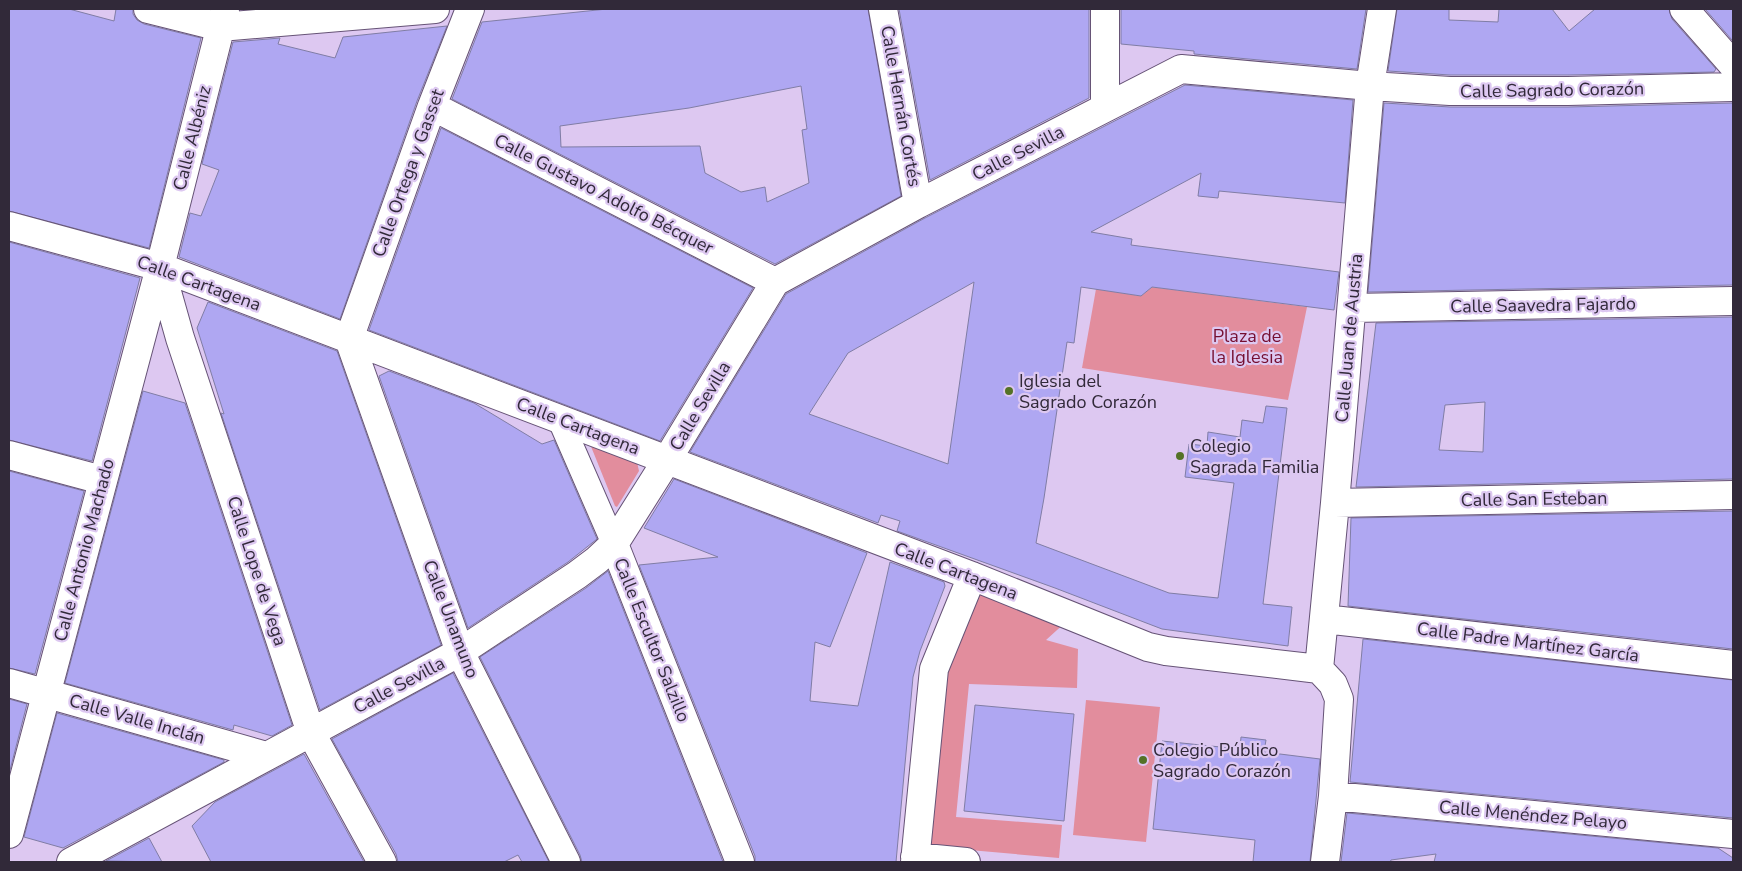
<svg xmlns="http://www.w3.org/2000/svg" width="1742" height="871" viewBox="0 0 1742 871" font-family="'Nunito Sans',sans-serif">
<rect width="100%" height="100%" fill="#ddc8f1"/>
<path fill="#e28d9d" d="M 1152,287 L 1307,307 L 1288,400 L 1082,368 L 1096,289 L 1141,296 Z
M 590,444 L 637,462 L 639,471 L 617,507 L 615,506 Z
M 978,590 L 1067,621 L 1046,640 L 1078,649 L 1077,688 L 969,684 L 956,817 L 1062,825 L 1059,858 L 924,846 L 945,672 Z
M 1086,700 L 1160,707 L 1146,842 L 1073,835 Z"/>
<path fill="#afa7f2" stroke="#807da5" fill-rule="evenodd" d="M 9,9 L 69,9 L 114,21 L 116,9 L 133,9 L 133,14 L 137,20 L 144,24 L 201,38 L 149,248 L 9,211 Z
M 607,9 L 868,9 L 901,196 L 775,264 L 452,99 L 482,22 ZM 801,86 L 807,129 L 802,130 L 809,183 L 767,202 L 765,187 L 741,192 L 705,173 L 700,146 L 561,147 L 560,126 L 689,108 Z
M 899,9 L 1089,9 L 1089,98 L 930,180 Z
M 1121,9 L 1366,9 L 1357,69 L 1194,54 L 1194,51 L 1121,44 Z
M 1397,9 L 1449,9 L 1449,20 L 1498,22 L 1499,9 L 1552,9 L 1569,31 L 1595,9 L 1669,9 L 1672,19 L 1716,69 L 1714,72 L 1568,75 L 1450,75 L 1388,71 Z
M 1705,9 L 1733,9 L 1733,39 L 1732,40 Z
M 447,26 L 417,101 L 340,319 L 179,257 L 190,213 L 201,216 L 219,170 L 202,164 L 233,42 L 280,38 L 278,44 L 335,58 L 343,37 Z
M 1185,85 L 1353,100 L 1345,203 L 1219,191 L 1218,198 L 1198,196 L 1201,173 L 1091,232 L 1132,239 L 1131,245 L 1339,272 L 1334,310 L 1152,287 L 1141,296 L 1081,287 L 1074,343 L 1067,342 L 1044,498 L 1036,543 L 1169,593 L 1218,598 L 1234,483 L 1185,477 L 1189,444 L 1207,446 L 1208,432 L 1240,437 L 1242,420 L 1263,423 L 1266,406 L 1287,408 L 1263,604 L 1292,607 L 1288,646 L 1162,629 L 1055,588 L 897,531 L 900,521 L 881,515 L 878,523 L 690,452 L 786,294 L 925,218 ZM 974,282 L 948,464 L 809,414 L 848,353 Z
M 1384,103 L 1450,107 L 1568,107 L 1733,103 L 1733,285 L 1368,292 Z
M 441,128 L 753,288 L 660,441 L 369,330 Z
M 9,242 L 140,278 L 92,461 L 9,440 Z
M 208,302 L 337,351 L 441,645 L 320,710 L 221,413 L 224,414 L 197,328 Z
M 1733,317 L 1733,479 L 1356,487 L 1376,323 ZM 1485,402 L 1483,452 L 1439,450 L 1445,405 Z
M 389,371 L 474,403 L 542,444 L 554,440 L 597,539 L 568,562 L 468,628 L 379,376 Z
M 143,391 L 185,403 L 292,725 L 272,736 L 234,725 L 233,730 L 65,683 Z
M 9,471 L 84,491 L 35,674 L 9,668 Z
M 674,479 L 867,553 L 830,647 L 815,642 L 810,701 L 858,706 L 890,562 L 944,582 L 945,586 L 920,651 L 913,677 L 896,862 L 755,862 L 755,856 L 639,565 L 718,557 L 644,528 Z
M 1733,511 L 1733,649 L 1348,606 L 1351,518 Z
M 608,571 L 723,862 L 582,862 L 580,855 L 480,657 L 586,588 Z
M 1363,639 L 1733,680 L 1733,818 L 1350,782 Z
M 453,673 L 549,862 L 522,862 L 518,855 L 504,862 L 398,862 L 396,854 L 332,739 Z
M 9,699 L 27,704 L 9,774 Z
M 975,705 L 1074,714 L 1064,821 L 964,811 Z
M 57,713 L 224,760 L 224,762 L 63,848 L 24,837 Z
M 1241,737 L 1266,740 L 1264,752 L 1320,759 L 1310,862 L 1253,862 L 1255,840 L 1153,829 L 1162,741 L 1240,749 Z
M 304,754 L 364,862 L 211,862 L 192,826 L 215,802 Z
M 1347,813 L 1718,848 L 1733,858 L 1733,862 L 1434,862 L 1436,854 L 1391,860 L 1390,862 L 1341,862 Z
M 149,838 L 162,862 L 106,861 Z"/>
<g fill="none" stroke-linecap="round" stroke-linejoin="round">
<g stroke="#665376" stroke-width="26">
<path id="pedestrian" d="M 560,420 L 614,544"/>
</g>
<g stroke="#665376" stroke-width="30">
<path id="minor" d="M 148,9 L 220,27 L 435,9
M 470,9 L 432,106 L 349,339 L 460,652 L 566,862
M 883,9 L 918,204
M 1105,9 L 1105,108
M 1684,9 L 1733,65
M 432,106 L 775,282
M 9,226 L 160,267 L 972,576 L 1148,647 L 1166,651 L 1319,669
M 160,267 L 180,338 L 311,733 L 382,862
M 1352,308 L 1733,301
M 9,455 L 102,480
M 1335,503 L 1733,495
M 614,544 L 740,862
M 1324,619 L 1733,665
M 1319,669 L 1335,503 L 1370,86 L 1382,9
M 1319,669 L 1333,684 L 1339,699 L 1333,796 L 1325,862
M 9,683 L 266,756
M 1333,796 L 1733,834
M 9,834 L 160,267 L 225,9
M 915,857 L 966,862
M 71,862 L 460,652 L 577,575 L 597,560 L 614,544 L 667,460 L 775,282 L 918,204 L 1181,69 L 1370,86 L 1450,91 L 1568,91 L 1733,87
M 915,862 L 934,669 L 972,576"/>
</g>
<use href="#pedestrian" stroke="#fff" stroke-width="24"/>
<use href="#minor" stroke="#fff" stroke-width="28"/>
</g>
<g fill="#547227" stroke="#ddc8f1" stroke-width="2">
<circle cx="1009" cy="391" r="5"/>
<circle cx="1180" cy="456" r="5"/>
<circle cx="1143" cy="760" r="5"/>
</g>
<g text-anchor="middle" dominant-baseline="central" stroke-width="4.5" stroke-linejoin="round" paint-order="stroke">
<g font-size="18" fill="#312939" stroke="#ddc8f1">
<text transform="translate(1552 90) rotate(-1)">Calle Sagrado Corazón</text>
<text transform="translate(901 106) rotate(80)">Calle Hernán Cortés</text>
<text transform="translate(192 138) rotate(-76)">Calle Albéniz</text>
<text transform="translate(1018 153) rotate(-27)">Calle Sevilla</text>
<text transform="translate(408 173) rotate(-70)">Calle Ortega y Gasset</text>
<text transform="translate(604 194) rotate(27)">Calle Gustavo Adolfo Bécquer</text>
<text transform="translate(199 283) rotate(20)">Calle Cartagena</text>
<text transform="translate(1543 305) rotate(-1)">Calle Saavedra Fajardo</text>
<text transform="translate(1349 338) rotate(-85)">Calle Juan de Austria</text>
<text transform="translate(700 406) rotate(-59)">Calle Sevilla</text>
<text transform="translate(578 426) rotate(21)">Calle Cartagena</text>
<text transform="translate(1534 499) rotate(-1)">Calle San Esteban</text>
<text transform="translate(84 550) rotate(-75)">Calle Antonio Machado</text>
<text transform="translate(257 571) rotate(72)">Calle Lope de Vega</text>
<text transform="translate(956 571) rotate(21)">Calle Cartagena</text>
<text transform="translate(451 619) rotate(69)">Calle Unamuno</text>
<text transform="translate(652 640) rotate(68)">Calle Escultor Salzillo</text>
<text transform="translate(1528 642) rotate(7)">Calle Padre Martínez García</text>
<text transform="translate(399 685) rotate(-28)">Calle Sevilla</text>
<text transform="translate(137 719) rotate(16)">Calle Valle Inclán</text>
<text transform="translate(1533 815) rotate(5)">Calle Menéndez Pelayo</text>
</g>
<g font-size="18" fill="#750e31" stroke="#ddc8f1">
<text x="1247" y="336">Plaza de<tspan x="1247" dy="21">la Iglesia</tspan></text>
</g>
<g font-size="18" fill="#312939" stroke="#ddc8f1" text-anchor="start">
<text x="1019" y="381">Iglesia del<tspan x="1019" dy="21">Sagrado Corazón</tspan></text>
<text x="1190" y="446">Colegio<tspan x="1190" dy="21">Sagrada Familia</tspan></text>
<text x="1153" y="750">Colegio Público<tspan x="1153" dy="21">Sagrado Corazón</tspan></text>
</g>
</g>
<rect width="1742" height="871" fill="none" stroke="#312939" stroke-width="20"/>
</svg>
